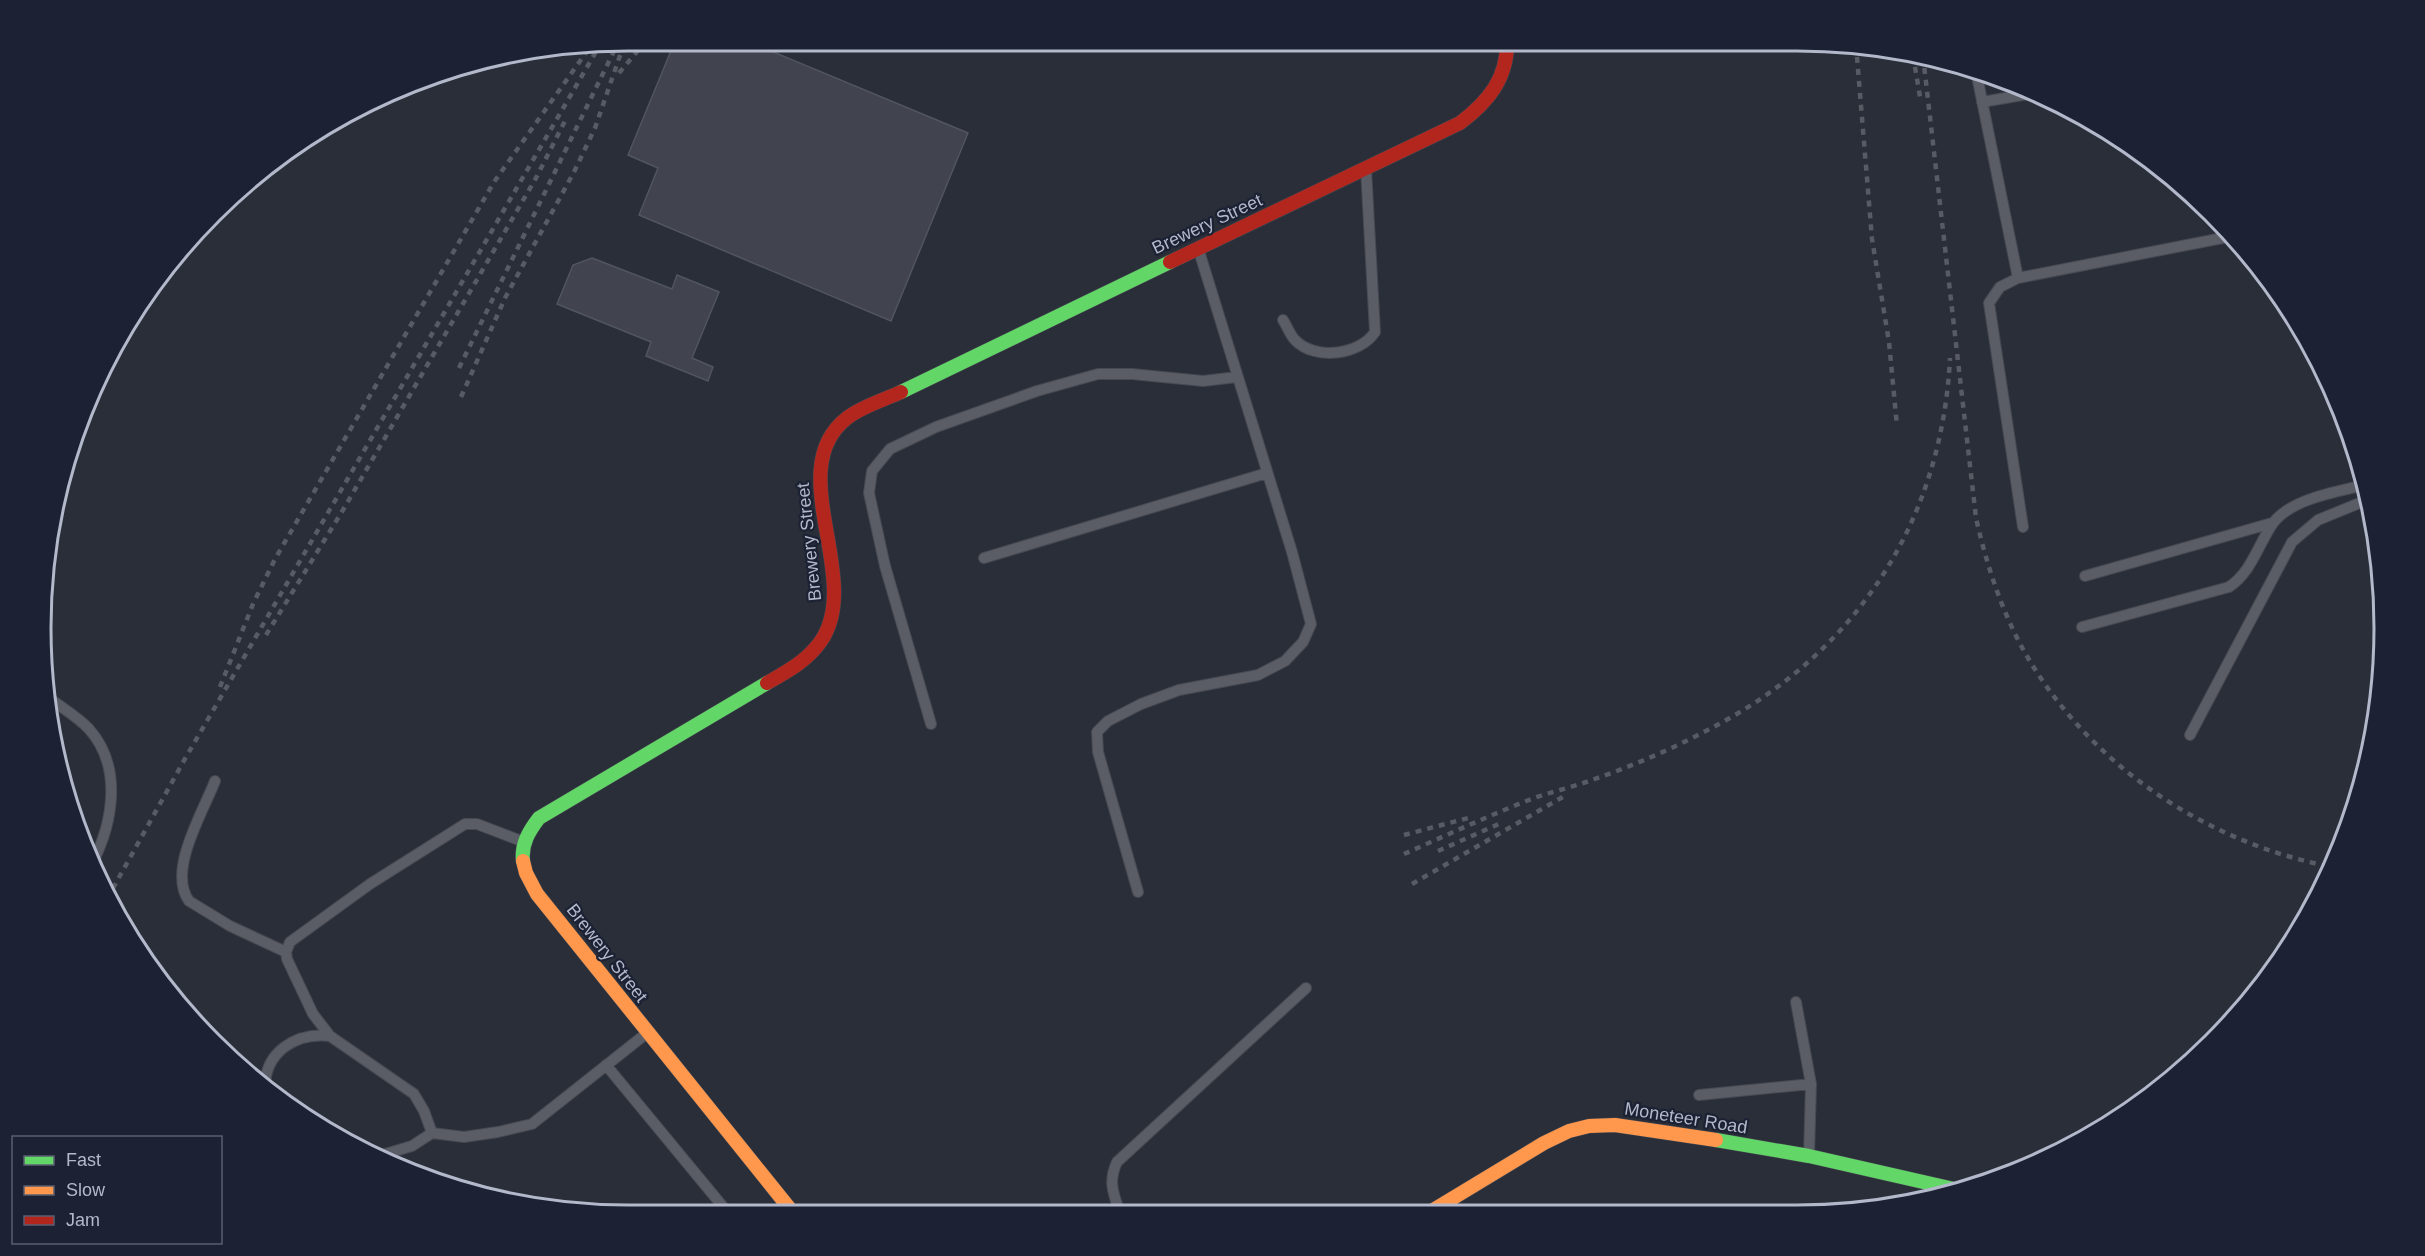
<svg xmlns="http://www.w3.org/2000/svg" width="2425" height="1256" viewBox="0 0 2425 1256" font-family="Arial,sans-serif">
<rect width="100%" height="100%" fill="#292e39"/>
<path fill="#41444e" stroke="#515560" stroke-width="1.5" d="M 675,41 L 747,41 L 968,133 L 891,321 L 639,215 L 658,168 L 628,155 Z
M 592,258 L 672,289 L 677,275 L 719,292 L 692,358 L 713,367 L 708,381 L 646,356 L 651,342 L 557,304 L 573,265 Z"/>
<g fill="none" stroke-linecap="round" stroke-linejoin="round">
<g stroke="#464951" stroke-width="12">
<path id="lane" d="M 1976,71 L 2018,278
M 1982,102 L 2035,93
M 1283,320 C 1287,326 1290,335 1295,340 C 1315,361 1360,355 1375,332 L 1366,169
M 2023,527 L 1989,303 L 2000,287 L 2018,278 L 2233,236
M 984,558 L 1267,473
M 2085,576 L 2272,523
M 2082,627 L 2229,587 C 2251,572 2257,548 2271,526 C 2288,499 2336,492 2364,485
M 45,695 C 59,706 77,716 89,729 C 123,767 113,823 92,864
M 931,724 L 885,566 L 869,493 L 872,471 L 890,449 L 936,427 L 1037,391 L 1098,374 L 1132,374 L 1203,381 L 1237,377
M 2190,735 L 2292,542 L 2318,520 L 2367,500
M 215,781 C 203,812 167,871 189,901 L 230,926 L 286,952
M 1138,892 L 1098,752 L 1097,732 L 1108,721 L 1141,704 L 1179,690 L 1258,675 L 1285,661 L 1303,642 L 1311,624 L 1292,552 L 1199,251
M 1796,1002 L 1811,1084 L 1809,1156
M 330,1036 L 313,1014 L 287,959 L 286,952 L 290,942 L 370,884 L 465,824 L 477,824 L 524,842
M 606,1065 L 729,1214
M 265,1089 C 264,1052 296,1032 330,1036 L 414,1094 L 424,1111 L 432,1133
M 1699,1095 L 1811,1084
M 375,1157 L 412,1146 L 432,1133 L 464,1137 L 498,1132 L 532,1124 L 647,1033
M 1120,1213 C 1113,1193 1108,1181 1117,1162 L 1306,988"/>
</g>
<g stroke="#464951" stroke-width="15">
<path id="fast" d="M 901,392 L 1170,262
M 523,861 C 521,844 529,831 539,818 L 767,683
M 1716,1140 L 1809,1156 L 1954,1189"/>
</g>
<g stroke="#464951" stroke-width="15">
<path id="slow" d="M 523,861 L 526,873 L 537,894 L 794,1214
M 1430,1212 L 1544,1143 L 1569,1131 L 1589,1126 L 1615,1125 L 1716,1140"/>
</g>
<g stroke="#464951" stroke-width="15">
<path id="jam" d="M 1170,262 L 1460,123 C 1488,102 1508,78 1507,41
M 767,683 C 788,671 807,661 821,641 C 864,578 781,469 847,418 C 862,406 884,400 901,392"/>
</g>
<use href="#lane" stroke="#5a5c66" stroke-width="10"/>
<use href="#fast" stroke="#63d668" stroke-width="14"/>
<use href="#slow" stroke="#ff974d" stroke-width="14"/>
<use href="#jam" stroke="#b3261e" stroke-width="14"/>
<path stroke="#585b64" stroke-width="4.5" stroke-dasharray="6 6" stroke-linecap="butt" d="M 1856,45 L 1872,239 L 1889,342 L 1897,426
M 1913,55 L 1920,97
M 1923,56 L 1976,518 C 1987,567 2004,619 2031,663 C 2097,770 2209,843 2332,867
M 619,73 L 646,41
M 459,368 L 615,49
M 461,397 L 505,298 L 574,172 L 595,128 L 625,41
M 266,635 L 343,510 L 536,178 L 566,119
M 220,687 L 253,604 L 275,559 L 494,182 L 590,47
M 1404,835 L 1468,818
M 1438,851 L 1501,823
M 1404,854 C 1447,835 1490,815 1534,798 C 1551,792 1569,788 1586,782 C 1631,767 1677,747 1719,724 C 1860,648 1942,518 1950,358
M 1412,884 L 1568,794
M 107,899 L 186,757 L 601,43"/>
</g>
<g text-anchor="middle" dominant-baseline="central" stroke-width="4.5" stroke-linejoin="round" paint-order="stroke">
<g font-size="18" fill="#b3b8ca" stroke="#1c2234">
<text transform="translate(1207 224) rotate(-25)">Brewery Street</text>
<text transform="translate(809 542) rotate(-96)">Brewery Street</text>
<text transform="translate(607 953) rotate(52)">Brewery Street</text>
<text transform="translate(1686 1118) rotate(9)">Moneteer Road</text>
</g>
</g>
<path d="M0 0H2425V1256H0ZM628 51H1797A577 577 0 0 1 2374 628V628A577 577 0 0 1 1797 1205H628A577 577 0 0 1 51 628V628A577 577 0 0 1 628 51Z" fill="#1c2234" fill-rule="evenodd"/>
<path fill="none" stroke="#b3b8ca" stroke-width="3" d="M628 51H1797A577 577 0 0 1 2374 628V628A577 577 0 0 1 1797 1205H628A577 577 0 0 1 51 628V628A577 577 0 0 1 628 51Z"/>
<rect x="12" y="1136" width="210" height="108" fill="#1c2234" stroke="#585e70" stroke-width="1.5"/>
<rect x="24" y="1156" width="30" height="9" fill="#63d668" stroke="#585e70" stroke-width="1.5"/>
<text x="66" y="1166" font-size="18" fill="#b3b8ca">Fast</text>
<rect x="24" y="1186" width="30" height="9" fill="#ff974d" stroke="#585e70" stroke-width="1.5"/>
<text x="66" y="1196" font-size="18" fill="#b3b8ca">Slow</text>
<rect x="24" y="1216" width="30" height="9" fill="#b3261e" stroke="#585e70" stroke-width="1.5"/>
<text x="66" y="1226" font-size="18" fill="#b3b8ca">Jam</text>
</svg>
